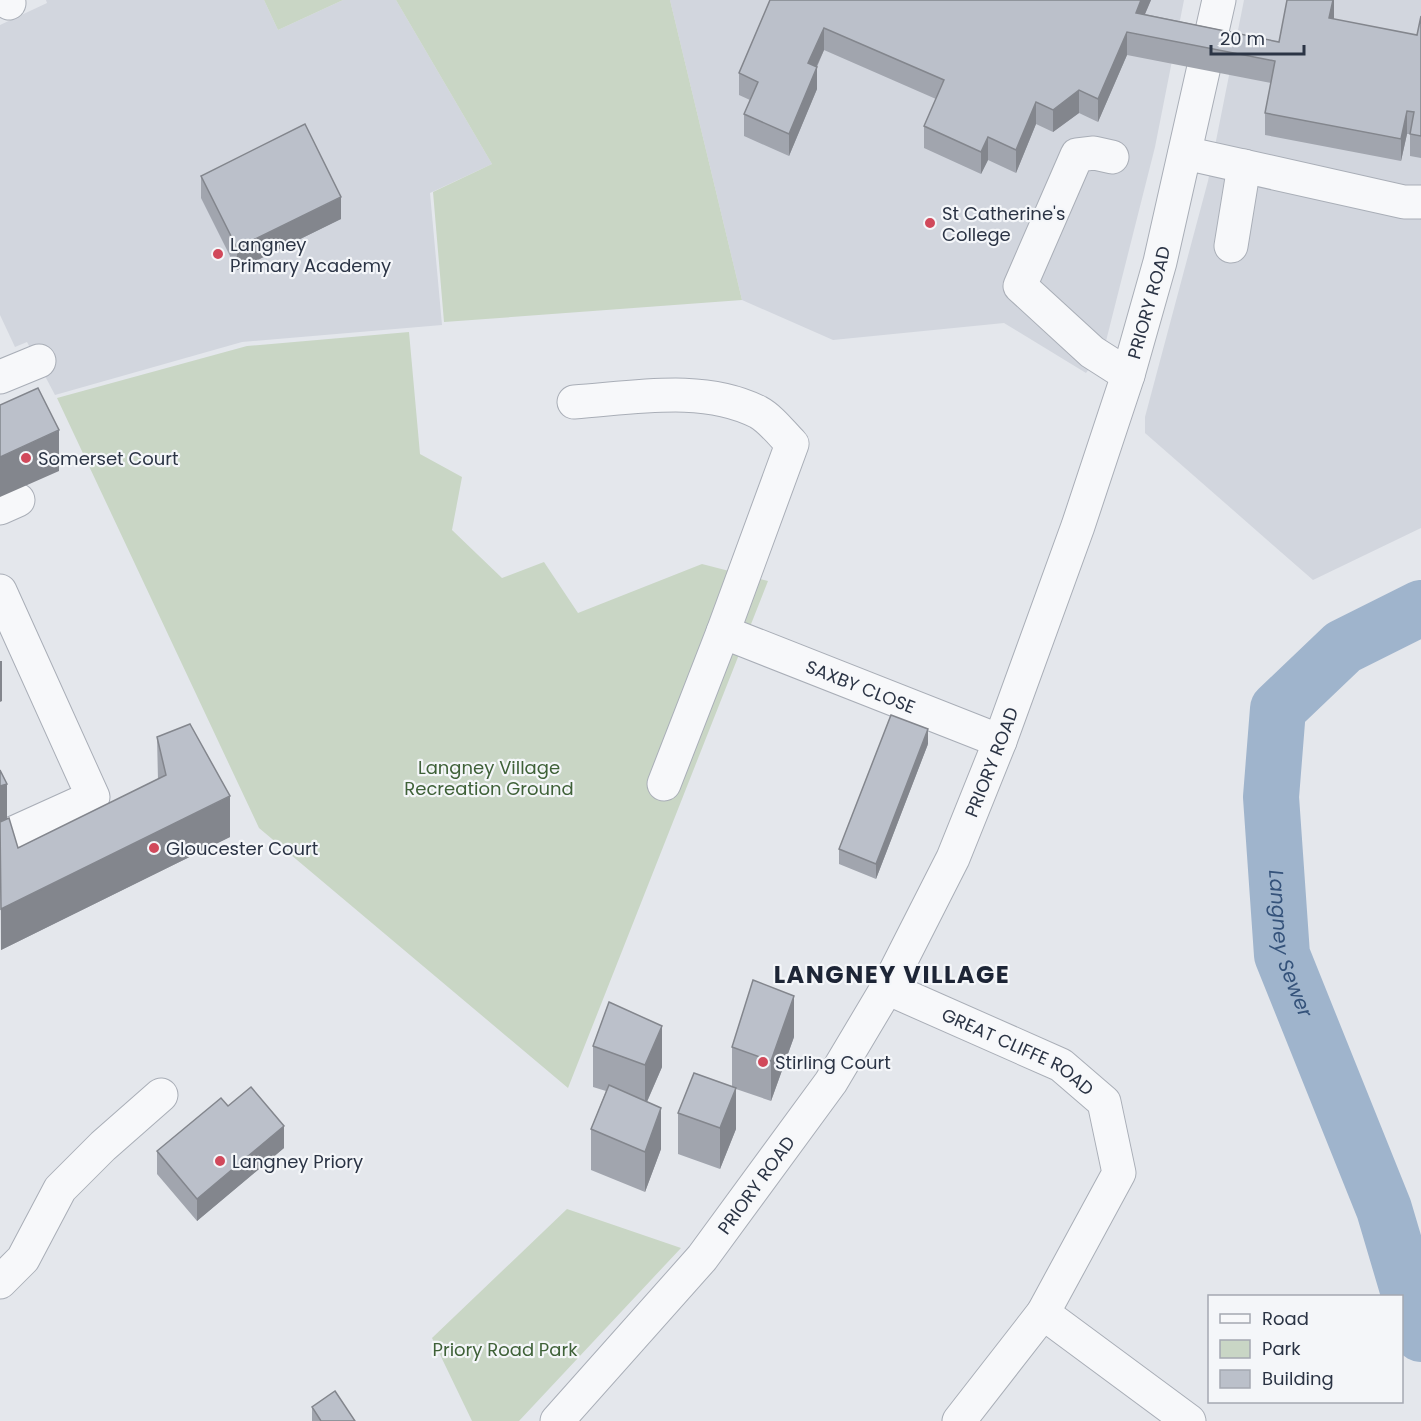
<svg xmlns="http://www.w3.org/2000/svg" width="1421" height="1421" viewBox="0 0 1421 1421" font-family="Poppins,sans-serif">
<rect width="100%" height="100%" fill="#e4e7ec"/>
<path fill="#d2d6de" d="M 46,0 L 264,0 L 278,30 L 343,0 L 396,0 L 492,164 L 430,193 L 442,325 L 242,342 L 55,395 L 27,342 L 15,347 L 0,315 L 0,25 L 47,3 Z
M 670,0 L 1184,0 L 1155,147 L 1104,349 L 1086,373 L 1004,323 L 833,340 L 742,300 Z
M 1244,0 L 1421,0 L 1421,528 L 1313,580 L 1145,433 L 1145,417 L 1208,181 Z"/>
<path fill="#c9d6c5" d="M 264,0 L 343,0 L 278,30 Z
M 396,0 L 670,0 L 742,300 L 444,322 L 433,192 L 492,164 Z
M 409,332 L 420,454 L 462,477 L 452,530 L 502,578 L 544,562 L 578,613 L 702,564 L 768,581 L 568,1088 L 259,828 L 57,398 L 247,346 Z
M 567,1209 L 681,1248 L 519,1421 L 472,1421 L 432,1338 Z"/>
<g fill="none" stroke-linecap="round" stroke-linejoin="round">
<path stroke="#9fb4cc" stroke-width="56" id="s1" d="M 1421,608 L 1343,647 L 1278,709 L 1271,797 L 1282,955 L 1384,1209 L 1421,1334"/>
<g stroke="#a9aeb7" stroke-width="35">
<g id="minor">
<path d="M 7,0 L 9,3"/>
<path d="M 1185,153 L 1404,202 L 1421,202"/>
<path d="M 1112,157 L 1094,153 L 1077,155 L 1020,286 L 1092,352 L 1128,375"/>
<path d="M 1231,246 L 1244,166"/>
<path d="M 0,377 L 39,361"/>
<path d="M 574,402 C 633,398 703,384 758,412 C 771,419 782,434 792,444 L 723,632 L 664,784"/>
<path d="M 0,508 L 18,500"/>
<path d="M 0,591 L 93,797 L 0,839"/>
<path id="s2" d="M 723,632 L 1000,741"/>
<path id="s3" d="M 887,988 L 1061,1065 L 1104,1102 L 1119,1173 L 1043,1313 L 959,1421"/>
<path d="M 0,1282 L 23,1259 L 60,1189 L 103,1146 L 161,1095"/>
<path d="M 1043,1313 L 1189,1421"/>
<path id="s4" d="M 557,1421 L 702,1258 L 831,1082 L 887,988 L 953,858 L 1000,741 L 1078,526 L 1128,375 L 1160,262 L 1219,0"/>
</g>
</g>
<use href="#minor" stroke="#f7f8fa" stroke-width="33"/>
</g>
<path fill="#a1a5ae" d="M 770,0 L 1151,0 L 1145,14 L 1279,42 L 1334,0 L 1334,19 L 1417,35 L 1421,16 L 1421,158 L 1410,156 L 1410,134 L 1407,134 L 1401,161 L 1265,135 L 1265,113 L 1271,83 L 1127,55 L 1098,122 L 1079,113 L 1053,132 L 1036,124 L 1016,173 L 988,160 L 981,174 L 924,148 L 924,126 L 936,99 L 824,50 L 817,67 L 817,89 L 789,156 L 744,136 L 744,114 L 750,100 L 739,95 L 739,73 Z
M 201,176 L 341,219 L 237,270 L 201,198 Z
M 157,737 L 230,837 L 1,950 L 0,770 L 7,819 L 18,848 L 158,780 Z
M 928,744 L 876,879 L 839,864 L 839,849 Z
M 794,1037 L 771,1101 L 736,1089 L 736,1129 L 720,1169 L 678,1154 L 678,1113 L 732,1087 L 732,1047 Z
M 593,1046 L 662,1067 L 647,1102 L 661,1149 L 645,1192 L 591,1170 L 591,1129 L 606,1091 L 593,1087 Z
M 228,1106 L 284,1148 L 197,1221 L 157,1174 L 157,1151 Z
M 312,1407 L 355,1421 L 312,1421 Z"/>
<path fill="#83868d" d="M 1141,0 L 1151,0 L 1136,35 L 1136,13 Z
M 1333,0 L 1334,0 L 1334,18 L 1329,41 L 1329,18 Z
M 824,28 L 824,50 L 808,85 L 808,63 Z
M 1127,32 L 1127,55 L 1098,122 L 1098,99 Z
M 817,67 L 817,89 L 789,156 L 789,134 Z
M 1079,90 L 1079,113 L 1053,132 L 1053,110 Z
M 1036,102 L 1036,124 L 1016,173 L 1016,150 Z
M 1407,111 L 1407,134 L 1401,161 L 1401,139 Z
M 988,137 L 988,160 L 981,174 L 981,152 Z
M 341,197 L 341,219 L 237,270 L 237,248 Z
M 59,430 L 59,471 L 0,497 L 0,457 Z
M 0,661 L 2,661 L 2,701 L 0,702 Z
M 928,729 L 928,744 L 876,879 L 876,864 Z
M 7,784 L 7,824 L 0,827 L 0,786 Z
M 230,796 L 230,837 L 1,950 L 1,909 Z
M 794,996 L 794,1037 L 771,1101 L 771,1061 Z
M 662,1026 L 662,1067 L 645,1106 L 645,1065 Z
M 736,1088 L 736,1129 L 720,1169 L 720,1128 Z
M 661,1108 L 661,1149 L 645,1192 L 645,1152 Z
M 284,1126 L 284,1148 L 197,1221 L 197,1199 Z"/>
<path fill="#bbc0ca" stroke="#83868d" stroke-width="1.5" d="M 770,0 L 1141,0 L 1136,13 L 1279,42 L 1287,0 L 1333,0 L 1329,18 L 1417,35 L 1421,16 L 1421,136 L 1410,134 L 1414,112 L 1407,111 L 1401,139 L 1265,113 L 1275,61 L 1127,32 L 1098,99 L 1079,90 L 1053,110 L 1036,102 L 1016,150 L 988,137 L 981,152 L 924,126 L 944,80 L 824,28 L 808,63 L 817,67 L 789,134 L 744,114 L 758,82 L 739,73 Z
M 305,124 L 341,197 L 237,248 L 201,176 Z
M 38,388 L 59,430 L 0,457 L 0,405 Z
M 891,715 L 928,729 L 876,864 L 839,849 Z
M 190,724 L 230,796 L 1,909 L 0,822 L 9,818 L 18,848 L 166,775 L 157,737 Z
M 0,770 L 7,784 L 0,786 Z
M 753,980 L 794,996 L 771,1061 L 732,1047 Z
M 609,1002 L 662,1026 L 645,1065 L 593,1046 Z
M 694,1073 L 736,1088 L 720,1128 L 678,1113 Z
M 609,1085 L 661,1108 L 645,1152 L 591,1129 Z
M 251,1087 L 284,1126 L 197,1199 L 157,1151 L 221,1098 L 228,1106 Z
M 335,1391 L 355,1421 L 321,1421 L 312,1407 Z"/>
<g fill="#d1495b" stroke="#f4f6f9" stroke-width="2">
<circle cx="930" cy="223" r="6"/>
<circle cx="218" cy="254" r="6"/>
<circle cx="26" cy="458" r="6"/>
<circle cx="154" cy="848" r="6"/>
<circle cx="763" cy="1062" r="6"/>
<circle cx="220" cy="1161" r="6"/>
</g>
<g text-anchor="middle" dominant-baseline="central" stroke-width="4.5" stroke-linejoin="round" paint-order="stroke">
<g font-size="18" fill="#2b3445" stroke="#f4f6f9" text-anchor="start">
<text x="942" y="213">St Catherine's<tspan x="942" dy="21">College</tspan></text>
<text x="230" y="244">Langney<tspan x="230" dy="21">Primary Academy</tspan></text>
<text x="38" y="458">Somerset Court</text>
<text x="166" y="848">Gloucester Court</text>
<text x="775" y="1062">Stirling Court</text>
<text x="232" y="1161">Langney Priory</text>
</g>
<g font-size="18" fill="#2b3445" stroke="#f4f6f9">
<text stroke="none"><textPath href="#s4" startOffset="1281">PRIORY ROAD</textPath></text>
<text stroke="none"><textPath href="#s2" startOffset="148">SAXBY CLOSE</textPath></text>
<text stroke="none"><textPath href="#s4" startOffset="795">PRIORY ROAD</textPath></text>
<text stroke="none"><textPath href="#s3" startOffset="146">GREAT CLIFFE ROAD</textPath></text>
<text stroke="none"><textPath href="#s4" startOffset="309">PRIORY ROAD</textPath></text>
</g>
<g font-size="18" fill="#3f6138" stroke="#f4f6f9">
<text x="489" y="767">Langney Village<tspan x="489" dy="21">Recreation Ground</tspan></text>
<text x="505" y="1349">Priory Road Park</text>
</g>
<g font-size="20" font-style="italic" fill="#34527a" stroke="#f4f6f9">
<text stroke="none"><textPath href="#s1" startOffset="414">Langney Sewer</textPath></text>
</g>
<g font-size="24" font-weight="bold" letter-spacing="1.5" fill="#1d2536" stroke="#f4f6f9">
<text x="892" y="974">LANGNEY VILLAGE</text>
</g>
</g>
<rect x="1208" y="1295" width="195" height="108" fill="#f4f6f9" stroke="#a4a8b1" stroke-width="1.5"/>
<rect x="1220" y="1314" width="30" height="9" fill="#f7f8fa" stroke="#a4a8b1" stroke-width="1.5"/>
<text x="1262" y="1325" font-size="18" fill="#2b3445">Road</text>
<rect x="1220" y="1340" width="30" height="18" fill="#c9d6c5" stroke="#a4a8b1" stroke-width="1.5"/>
<text x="1262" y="1355" font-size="18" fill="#2b3445">Park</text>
<rect x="1220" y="1370" width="30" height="18" fill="#bbc0ca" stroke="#a4a8b1" stroke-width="1.5"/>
<text x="1262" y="1385" font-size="18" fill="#2b3445">Building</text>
<path d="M1211 45v9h93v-9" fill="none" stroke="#2b3445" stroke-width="3"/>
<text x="1220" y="45" font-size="18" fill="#2b3445" stroke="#f4f6f9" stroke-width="4.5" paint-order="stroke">20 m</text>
</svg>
